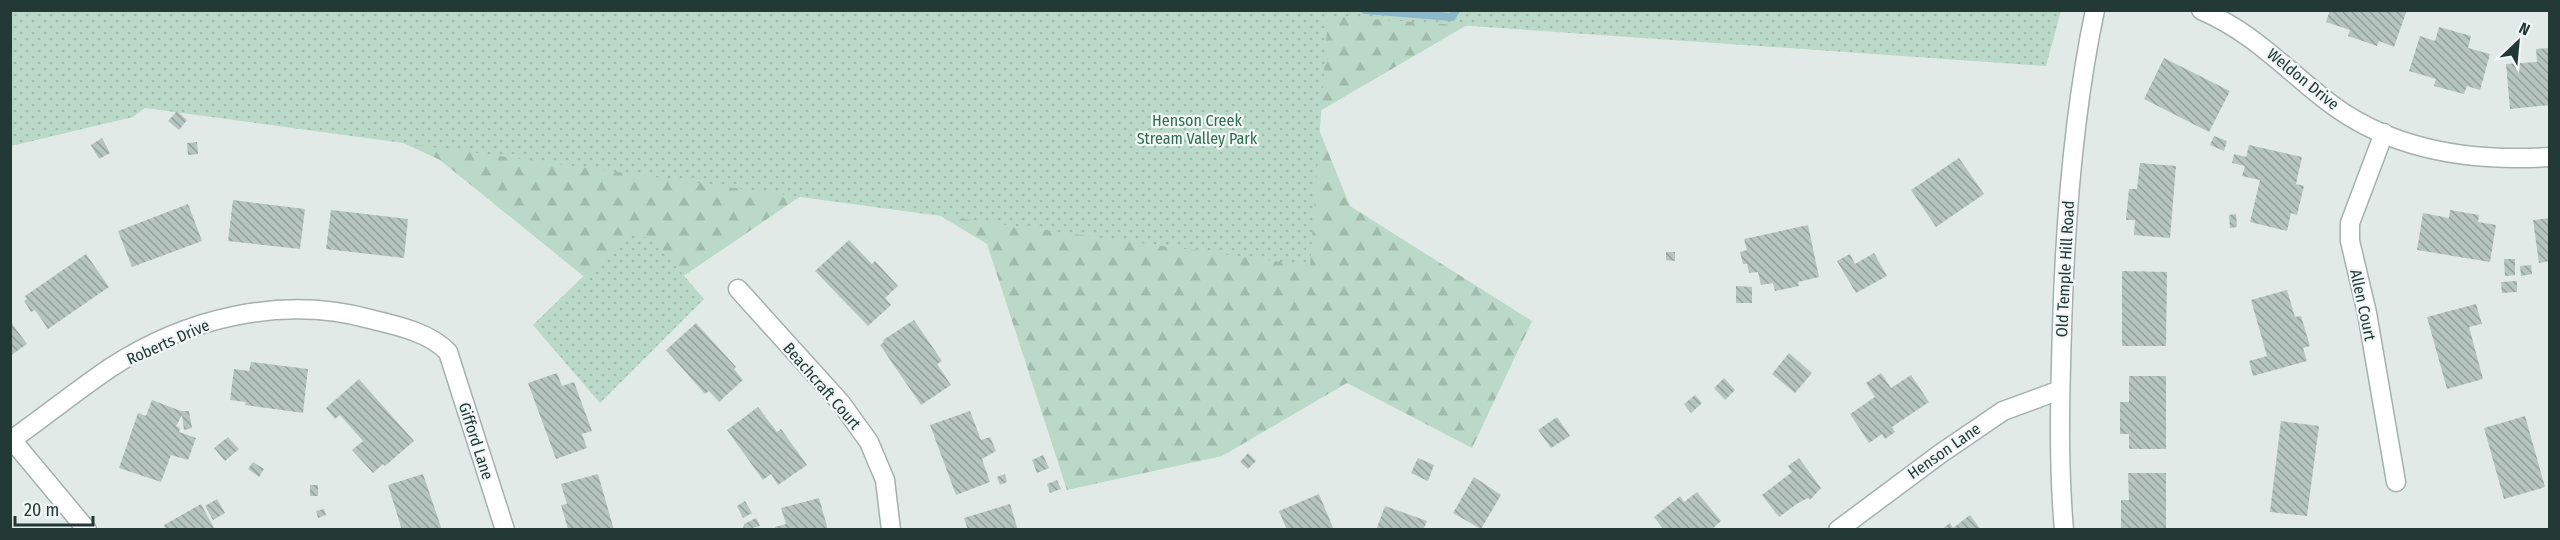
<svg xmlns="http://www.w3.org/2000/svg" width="2560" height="540" viewBox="0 0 2560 540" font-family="'Fira Sans Condensed',sans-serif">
<defs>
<pattern id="forest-firs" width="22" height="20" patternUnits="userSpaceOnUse" patternTransform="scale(1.5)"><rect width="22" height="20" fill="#bbd9c8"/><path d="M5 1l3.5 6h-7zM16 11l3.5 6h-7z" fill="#a0bbac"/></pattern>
<pattern id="park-dots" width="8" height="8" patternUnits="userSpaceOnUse" patternTransform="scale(1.5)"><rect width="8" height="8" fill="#bbd9c8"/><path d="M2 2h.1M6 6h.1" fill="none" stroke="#a0bbac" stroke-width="1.8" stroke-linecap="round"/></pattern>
<pattern id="building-back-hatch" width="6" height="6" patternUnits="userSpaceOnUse" patternTransform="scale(1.5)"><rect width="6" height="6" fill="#b6c4c0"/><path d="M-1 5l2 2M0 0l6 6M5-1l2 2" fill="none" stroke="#94a09d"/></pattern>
</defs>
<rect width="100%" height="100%" fill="#e1eae7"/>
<path fill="url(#forest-firs)" d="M 213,10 L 1491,11 L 1313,115 L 1350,206 L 1532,321 L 1472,448 L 1347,383 L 1222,456 L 1067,490 L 987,244 L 851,162 L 629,313 L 440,160 L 171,35 Z"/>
<path fill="url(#park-dots)" d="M 10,11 L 2061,11 L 2046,66 L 1328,16 L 1310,266 L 145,108 L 133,117 L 11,146 Z
M 632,235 L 649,238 L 656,243 L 704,299 L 600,403 L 533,325 L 622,239 Z"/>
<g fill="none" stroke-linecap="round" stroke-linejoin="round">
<path stroke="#8db8ca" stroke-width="8" d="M 1365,10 L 1452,17 L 1456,10"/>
</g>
<path fill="url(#building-back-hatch)" d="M 2330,10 L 2407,10 L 2394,47 L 2379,41 L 2377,46 L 2348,36 L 2350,30 L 2326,22 Z
M 2439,27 L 2471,36 L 2468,48 L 2490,54 L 2480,90 L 2467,86 L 2464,94 L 2434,86 L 2436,79 L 2409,71 L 2420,36 L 2435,41 Z
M 2550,48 L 2550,105 L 2510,109 L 2506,64 L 2537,62 L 2536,49 Z
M 2164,58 L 2230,91 L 2209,132 L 2144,99 Z
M 177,111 L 187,120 L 179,130 L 168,121 Z
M 2214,136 L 2227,141 L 2224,151 L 2210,145 Z
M 102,138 L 110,153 L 99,159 L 91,145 Z
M 197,142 L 198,154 L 188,155 L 187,143 Z
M 2249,145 L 2302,157 L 2296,184 L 2304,186 L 2297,215 L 2291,213 L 2287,231 L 2250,222 L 2260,180 L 2242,176 L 2245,166 L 2232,163 L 2234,154 L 2246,157 Z
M 1959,158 L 1984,194 L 1936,227 L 1911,190 Z
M 2140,163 L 2176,166 L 2170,238 L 2134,235 L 2135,220 L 2126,220 L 2129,189 L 2137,189 Z
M 233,200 L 305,209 L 300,249 L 228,241 Z
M 188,204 L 202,241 L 132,267 L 118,231 Z
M 331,210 L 408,219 L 404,258 L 326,249 Z
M 2450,210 L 2479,215 L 2478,222 L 2496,225 L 2490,262 L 2417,250 L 2423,213 L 2449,218 Z
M 2236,214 L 2237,227 L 2230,228 L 2229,215 Z
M 2550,218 L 2550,261 L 2539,263 L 2533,220 Z
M 1808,225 L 1819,277 L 1798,282 L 1799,286 L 1775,291 L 1773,283 L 1761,285 L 1758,272 L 1749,273 L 1747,264 L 1743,264 L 1740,252 L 1747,250 L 1744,239 Z
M 849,240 L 872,264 L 875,261 L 898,286 L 885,298 L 891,305 L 868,326 L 815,271 Z
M 1666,252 L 1675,252 L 1675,261 L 1666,260 Z
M 1874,253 L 1887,276 L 1856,293 L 1837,261 L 1850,254 L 1855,264 Z
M 86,254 L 109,287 L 48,329 L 35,310 L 31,312 L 24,301 L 27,299 L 25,296 Z
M 2504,259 L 2515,259 L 2515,275 L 2505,276 Z
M 2531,265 L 2532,274 L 2521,276 L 2520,266 Z
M 2122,271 L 2167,272 L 2166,346 L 2122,346 Z
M 2517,281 L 2517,292 L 2502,293 L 2501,282 Z
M 1736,286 L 1752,287 L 1752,303 L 1736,303 Z
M 2287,290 L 2295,317 L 2301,316 L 2310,346 L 2303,348 L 2307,361 L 2253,376 L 2249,361 L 2267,356 L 2251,300 Z
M 2476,304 L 2482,324 L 2469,327 L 2483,379 L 2447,389 L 2427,317 Z
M 914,320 L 942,361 L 937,364 L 951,385 L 921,405 L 880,345 L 884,342 L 883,340 Z
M 10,321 L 27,344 L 10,356 Z
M 696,323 L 736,367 L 734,369 L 743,380 L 719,402 L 709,391 L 705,394 L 666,350 Z
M 1789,353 L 1812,373 L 1795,393 L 1772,374 Z
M 251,362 L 308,369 L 303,413 L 245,405 L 246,402 L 230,400 L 234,369 L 249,371 Z
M 557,373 L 562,386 L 574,382 L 592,431 L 582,434 L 587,448 L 556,459 L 528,383 Z
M 1881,373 L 1891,388 L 1911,375 L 1929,402 L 1892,427 L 1895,432 L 1885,439 L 1882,434 L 1869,443 L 1850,414 L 1875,397 L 1866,383 Z
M 2129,376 L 2166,376 L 2166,449 L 2129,449 L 2129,434 L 2120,434 L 2120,402 L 2129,402 Z
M 1724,378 L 1735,390 L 1725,400 L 1714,388 Z
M 359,379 L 414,441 L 385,466 L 383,464 L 373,473 L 352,450 L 363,441 L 340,415 L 335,419 L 326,408 Z
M 1695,395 L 1702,403 L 1691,413 L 1684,404 Z
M 152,400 L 181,411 L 189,411 L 192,428 L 184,430 L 182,415 L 176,426 L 180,428 L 179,432 L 196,438 L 188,460 L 171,455 L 161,482 L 119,468 L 138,413 L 146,416 Z
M 758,407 L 777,432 L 781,429 L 807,465 L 778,485 L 771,474 L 763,480 L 727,430 Z
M 970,411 L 981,440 L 990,437 L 996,451 L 982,459 L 990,482 L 956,495 L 930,425 Z
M 2525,416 L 2545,487 L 2504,499 L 2484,428 Z
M 1557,417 L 1570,436 L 1551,448 L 1538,430 Z
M 2281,421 L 2319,426 L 2307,516 L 2270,512 Z
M 228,437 L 239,449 L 225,461 L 214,448 Z
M 1248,453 L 1256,461 L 1248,469 L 1240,462 Z
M 1043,455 L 1049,468 L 1037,473 L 1032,460 Z
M 1418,458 L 1434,465 L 1428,481 L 1411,473 Z
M 1799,458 L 1821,488 L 1810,500 L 1808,498 L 1798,503 L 1779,517 L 1762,495 L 1792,472 L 1788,466 Z
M 253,462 L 264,469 L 259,477 L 248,469 Z
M 2128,473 L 2166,473 L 2166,530 L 2121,530 L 2121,500 L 2129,500 Z
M 423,474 L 442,530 L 402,530 L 388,485 Z
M 598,474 L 614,530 L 568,529 L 561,505 L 567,504 L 561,484 Z
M 1005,474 L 1007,482 L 1000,485 L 997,477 Z
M 1474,477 L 1501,495 L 1481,529 L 1453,513 Z
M 1057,480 L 1061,489 L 1050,493 L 1047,484 Z
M 310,485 L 318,485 L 318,496 L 310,496 Z
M 1697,492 L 1721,521 L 1711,530 L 1664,530 L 1654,517 L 1680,496 L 1684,502 Z
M 1319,494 L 1334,530 L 1287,530 L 1279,511 Z
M 819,498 L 828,530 L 776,530 L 775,527 L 786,524 L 781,508 Z
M 217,499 L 225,513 L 213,520 L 205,506 Z
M 745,501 L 752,513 L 743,518 L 737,506 Z
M 201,504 L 215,530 L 166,530 L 164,525 Z
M 1010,504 L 1018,530 L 968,530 L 964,518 Z
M 1385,506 L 1427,521 L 1423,530 L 1376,530 Z
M 324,509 L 326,515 L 318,518 L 316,511 Z
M 1970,515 L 1981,530 L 1941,530 L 1950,523 L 1953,528 Z
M 756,518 L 760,526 L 743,530 L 744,524 Z"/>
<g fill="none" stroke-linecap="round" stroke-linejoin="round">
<g stroke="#a4b1ae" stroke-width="21">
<path id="minor" d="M 2201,10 C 2254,33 2283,67 2327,101 C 2390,150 2472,162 2550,157
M 2384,133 L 2350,223 L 2350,241 L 2367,313 L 2396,482
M 738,289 L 841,403 L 869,442 L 885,480 L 891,530
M 12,440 L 87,530
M 10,441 C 44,417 76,391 110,368 C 186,318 281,295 370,319 C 395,325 429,332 448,352 L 505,530
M 1838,530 L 1940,454 L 2003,411 L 2060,390
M 2064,530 C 2058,463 2060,395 2062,328 C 2065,222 2073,114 2095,10"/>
</g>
<use href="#minor" stroke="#fff" stroke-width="18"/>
</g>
<g text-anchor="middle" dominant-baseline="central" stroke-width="4.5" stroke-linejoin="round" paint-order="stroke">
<g font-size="16" fill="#233936" stroke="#f1f7f5">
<text transform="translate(2303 79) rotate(39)">Weldon Drive</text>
<text transform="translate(2065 269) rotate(-87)">Old Temple Hill Road</text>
<text transform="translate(2363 305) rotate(78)">Allen Court</text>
<text transform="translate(168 342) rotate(-24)">Roberts Drive</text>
<text transform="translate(822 386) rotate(49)">Beachcraft Court</text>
<text transform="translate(476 441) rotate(72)">Gifford Lane</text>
<text transform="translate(1944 451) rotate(-35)">Henson Lane</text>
</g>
<g font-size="16" fill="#316c50" stroke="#f1f7f5">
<text x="1197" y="120">Henson Creek<tspan x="1197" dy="18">Stream Valley Park</tspan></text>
</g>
</g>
<rect width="2560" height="540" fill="none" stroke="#233936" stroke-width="24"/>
<g transform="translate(2518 42) rotate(26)" stroke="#f1f7f5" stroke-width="4.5" paint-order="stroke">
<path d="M0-4.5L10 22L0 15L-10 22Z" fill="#233936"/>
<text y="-9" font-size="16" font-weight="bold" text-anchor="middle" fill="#233936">N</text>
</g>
<path d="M15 516v9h78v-9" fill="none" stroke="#233936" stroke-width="3"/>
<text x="24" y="516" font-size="18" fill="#233936" stroke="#f1f7f5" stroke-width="4.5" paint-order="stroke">20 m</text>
</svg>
